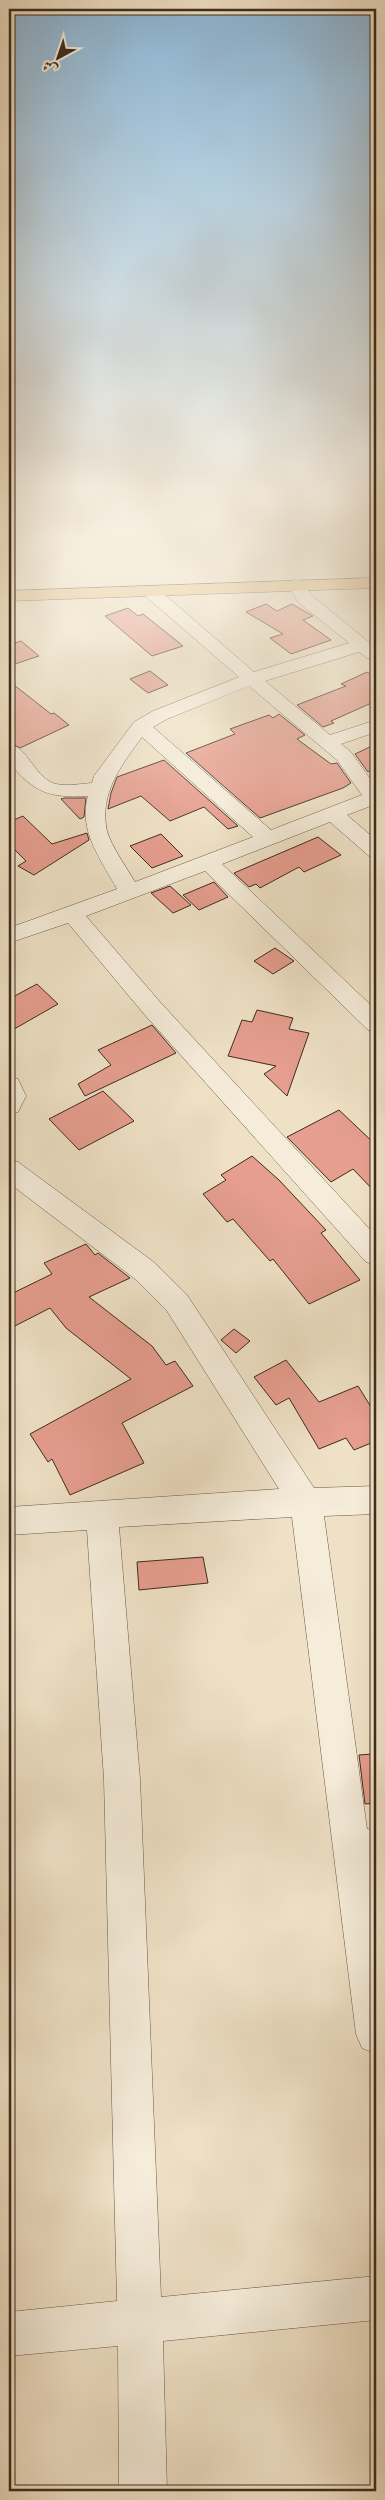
<svg xmlns="http://www.w3.org/2000/svg" width="385" height="2500" viewBox="0 0 385 2500" font-family="'EB Garamond',Amiri,serif">
<rect width="100%" height="100%" fill="#efe1c6"/>
<filter id="stains"><feTurbulence type="fractalNoise" baseFrequency=".004" numOctaves="4"/><feColorMatrix values="0 0 0 0 .2 0 0 0 0 .09 0 0 0 0 .02 0 0 0 .5 -.17"/></filter>
<radialGradient id="worn" r=".72"><stop offset=".6" stop-color="#630" stop-opacity="0"/><stop offset="1" stop-color="#630" stop-opacity=".3"/></radialGradient>
<path fill="#e69e8f" stroke="#3e2c1c" d="M 266,604 L 277,611 L 292,604 L 313,616 L 303,620 L 331,640 L 291,654 L 270,638 L 283,634 L 246,612 Z
M 128,608 L 138,616 L 143,614 L 183,646 L 152,656 L 105,616 Z
M 21,641 L 39,656 L 9,666 L 9,645 Z
M 150,671 L 168,685 L 148,693 L 130,679 Z
M 367,672 L 376,678 L 376,701 L 331,721 L 334,723 L 323,727 L 297,705 L 346,686 L 341,684 Z
M 9,681 L 51,714 L 54,713 L 69,725 L 20,748 L 9,742 Z
M 279,714 L 305,735 L 297,739 L 331,764 L 337,763 L 351,783 L 343,788 L 260,818 L 186,753 L 235,734 L 230,729 L 269,715 L 273,718 Z
M 376,744 L 376,766 L 368,772 L 355,754 Z
M 164,760 L 238,826 L 228,829 L 204,807 L 170,821 L 141,796 L 108,809 L 111,793 L 117,777 Z
M 65,798 L 86,798 L 84,817 L 80,819 L 61,799 Z
M 23,816 L 52,844 L 87,833 L 89,840 L 34,875 L 18,866 L 26,861 L 9,844 L 9,822 Z
M 161,834 L 183,856 L 152,868 L 130,846 Z
M 318,837 L 341,855 L 304,872 L 299,867 L 260,888 L 256,884 L 249,887 L 234,873 Z
M 214,882 L 228,897 L 199,910 L 183,895 Z
M 170,886 L 191,905 L 173,913 L 151,893 Z
M 275,948 L 294,961 L 273,974 L 254,961 Z
M 37,984 L 58,1004 L 9,1032 L 9,999 Z
M 257,1010 L 293,1018 L 289,1029 L 309,1033 L 287,1096 L 264,1074 L 276,1066 L 228,1056 L 242,1020 L 252,1022 Z
M 152,1025 L 176,1053 L 85,1096 L 78,1084 L 111,1065 L 98,1050 Z
M 103,1091 L 134,1121 L 79,1150 L 49,1119 Z
M 339,1110 L 376,1145 L 376,1193 L 353,1169 L 331,1182 L 287,1137 Z
M 252,1156 L 279,1180 L 326,1230 L 321,1233 L 360,1280 L 309,1304 L 273,1259 L 270,1261 L 233,1219 L 227,1222 L 203,1194 L 226,1180 L 221,1175 Z
M 86,1244 L 95,1255 L 98,1253 L 130,1278 L 89,1297 L 152,1346 L 166,1365 L 175,1361 L 193,1386 L 122,1423 L 144,1463 L 70,1495 L 52,1459 L 48,1462 L 30,1434 L 131,1379 L 66,1328 L 50,1308 L 9,1329 L 9,1295 L 52,1274 L 44,1263 Z
M 234,1329 L 250,1341 L 236,1353 L 221,1340 Z
M 286,1360 L 319,1402 L 358,1386 L 376,1415 L 376,1441 L 354,1450 L 346,1438 L 319,1449 L 289,1398 L 276,1405 L 254,1377 Z
M 203,1557 L 208,1583 L 139,1590 L 137,1562 Z
M 372,1754 L 376,1803 L 365,1804 L 359,1755 Z"/>
<g fill="none" stroke-linecap="round" stroke-linejoin="round">
<g stroke="#6a5946" stroke-width="1">
<path id="minor" d="M 296,580 L 302,581 L 311,595 L 376,648 L 376,659 L 367,658 L 359,652 L 265,681 L 330,735 L 376,720 L 376,732 L 341,744 L 351,752 L 376,787 L 376,804 L 347,815 L 376,840 L 376,857 L 369,856 L 330,822 L 222,864 L 376,1010 L 376,1032 L 368,1030 L 205,871 L 86,916 L 160,1002 L 376,1236 L 376,1265 L 366,1262 L 144,1014 L 68,923 L 9,943 L 9,928 L 117,889 C 101,860 78,830 88,796 C 49,798 34,793 9,762 L 9,744 C 29,748 35,779 56,784 C 67,786 81,784 92,783 L 94,776 L 134,722 L 153,711 L 239,677 L 144,595 L 141,591 L 144,587 L 156,587 L 254,672 L 349,643 L 298,602 L 288,585 L 290,581 ZM 249,686 L 337,760 L 362,795 L 271,830 L 153,727 L 167,719 ZM 142,737 L 253,837 L 135,882 C 127,868 111,846 107,831 C 99,793 121,766 142,737 Z
M 9,1076 L 18,1079 L 26,1096 L 18,1112 L 9,1115 Z
M 9,1159 L 18,1162 L 155,1263 L 187,1295 L 314,1488 L 376,1486 L 376,1514 L 324,1516 L 367,1829 L 376,1830 L 376,1866 L 373,1866 L 376,1893 L 376,2054 L 362,2048 L 356,2034 L 292,1517 L 119,1527 L 140,1779 L 161,2297 L 376,2276 L 376,2320 L 163,2341 L 167,2491 L 119,2491 L 118,2346 L 9,2356 L 9,2312 L 117,2301 L 104,1779 L 87,1530 L 9,1535 L 9,1507 L 279,1489 L 167,1311 L 135,1279 L 9,1183 Z"/>
</g>
<g stroke="#3e2c1c" stroke-width="1">
<path id="major" d="M 376,578 L 376,588 L 9,601 L 9,591 Z"/>
</g>
<use href="#minor" fill="#f5ecda" fill-rule="evenodd"/>
<use href="#major" fill="#e8c083" fill-rule="evenodd"/>
</g>
<linearGradient id="sky" x2="0" y2="1"><stop stop-color="#8bb7d8"/><stop offset="0.58" stop-color="#f8f2e5"/><stop offset="1" stop-color="#f8f2e5" stop-opacity="0"/></linearGradient>
<rect width="385" height="840" fill="url(#sky)"/>
<rect width="385" height="2500" fill="none" stroke="#efe1c6" stroke-width="30"/>
<rect x="10" y="10" width="365" height="2480" fill="none" stroke="#3e2c1c" stroke-width="2.5"/>
<rect x="15" y="15" width="355" height="2470" fill="none" stroke="#3e2c1c"/>
<g transform="translate(58 58) rotate(220)" stroke="#f5ecda" stroke-width="4" paint-order="stroke">
<path d="M0-4L9 19L0 12L-9 19Z" fill="#3e2c1c"/>
<text y="-8" font-size="14" font-weight="bold" text-anchor="middle" fill="#3e2c1c">ش</text>
</g>
<rect width="100%" height="100%" filter="url(#stains)"/>
<rect width="100%" height="100%" fill="url(#worn)"/>
</svg>
